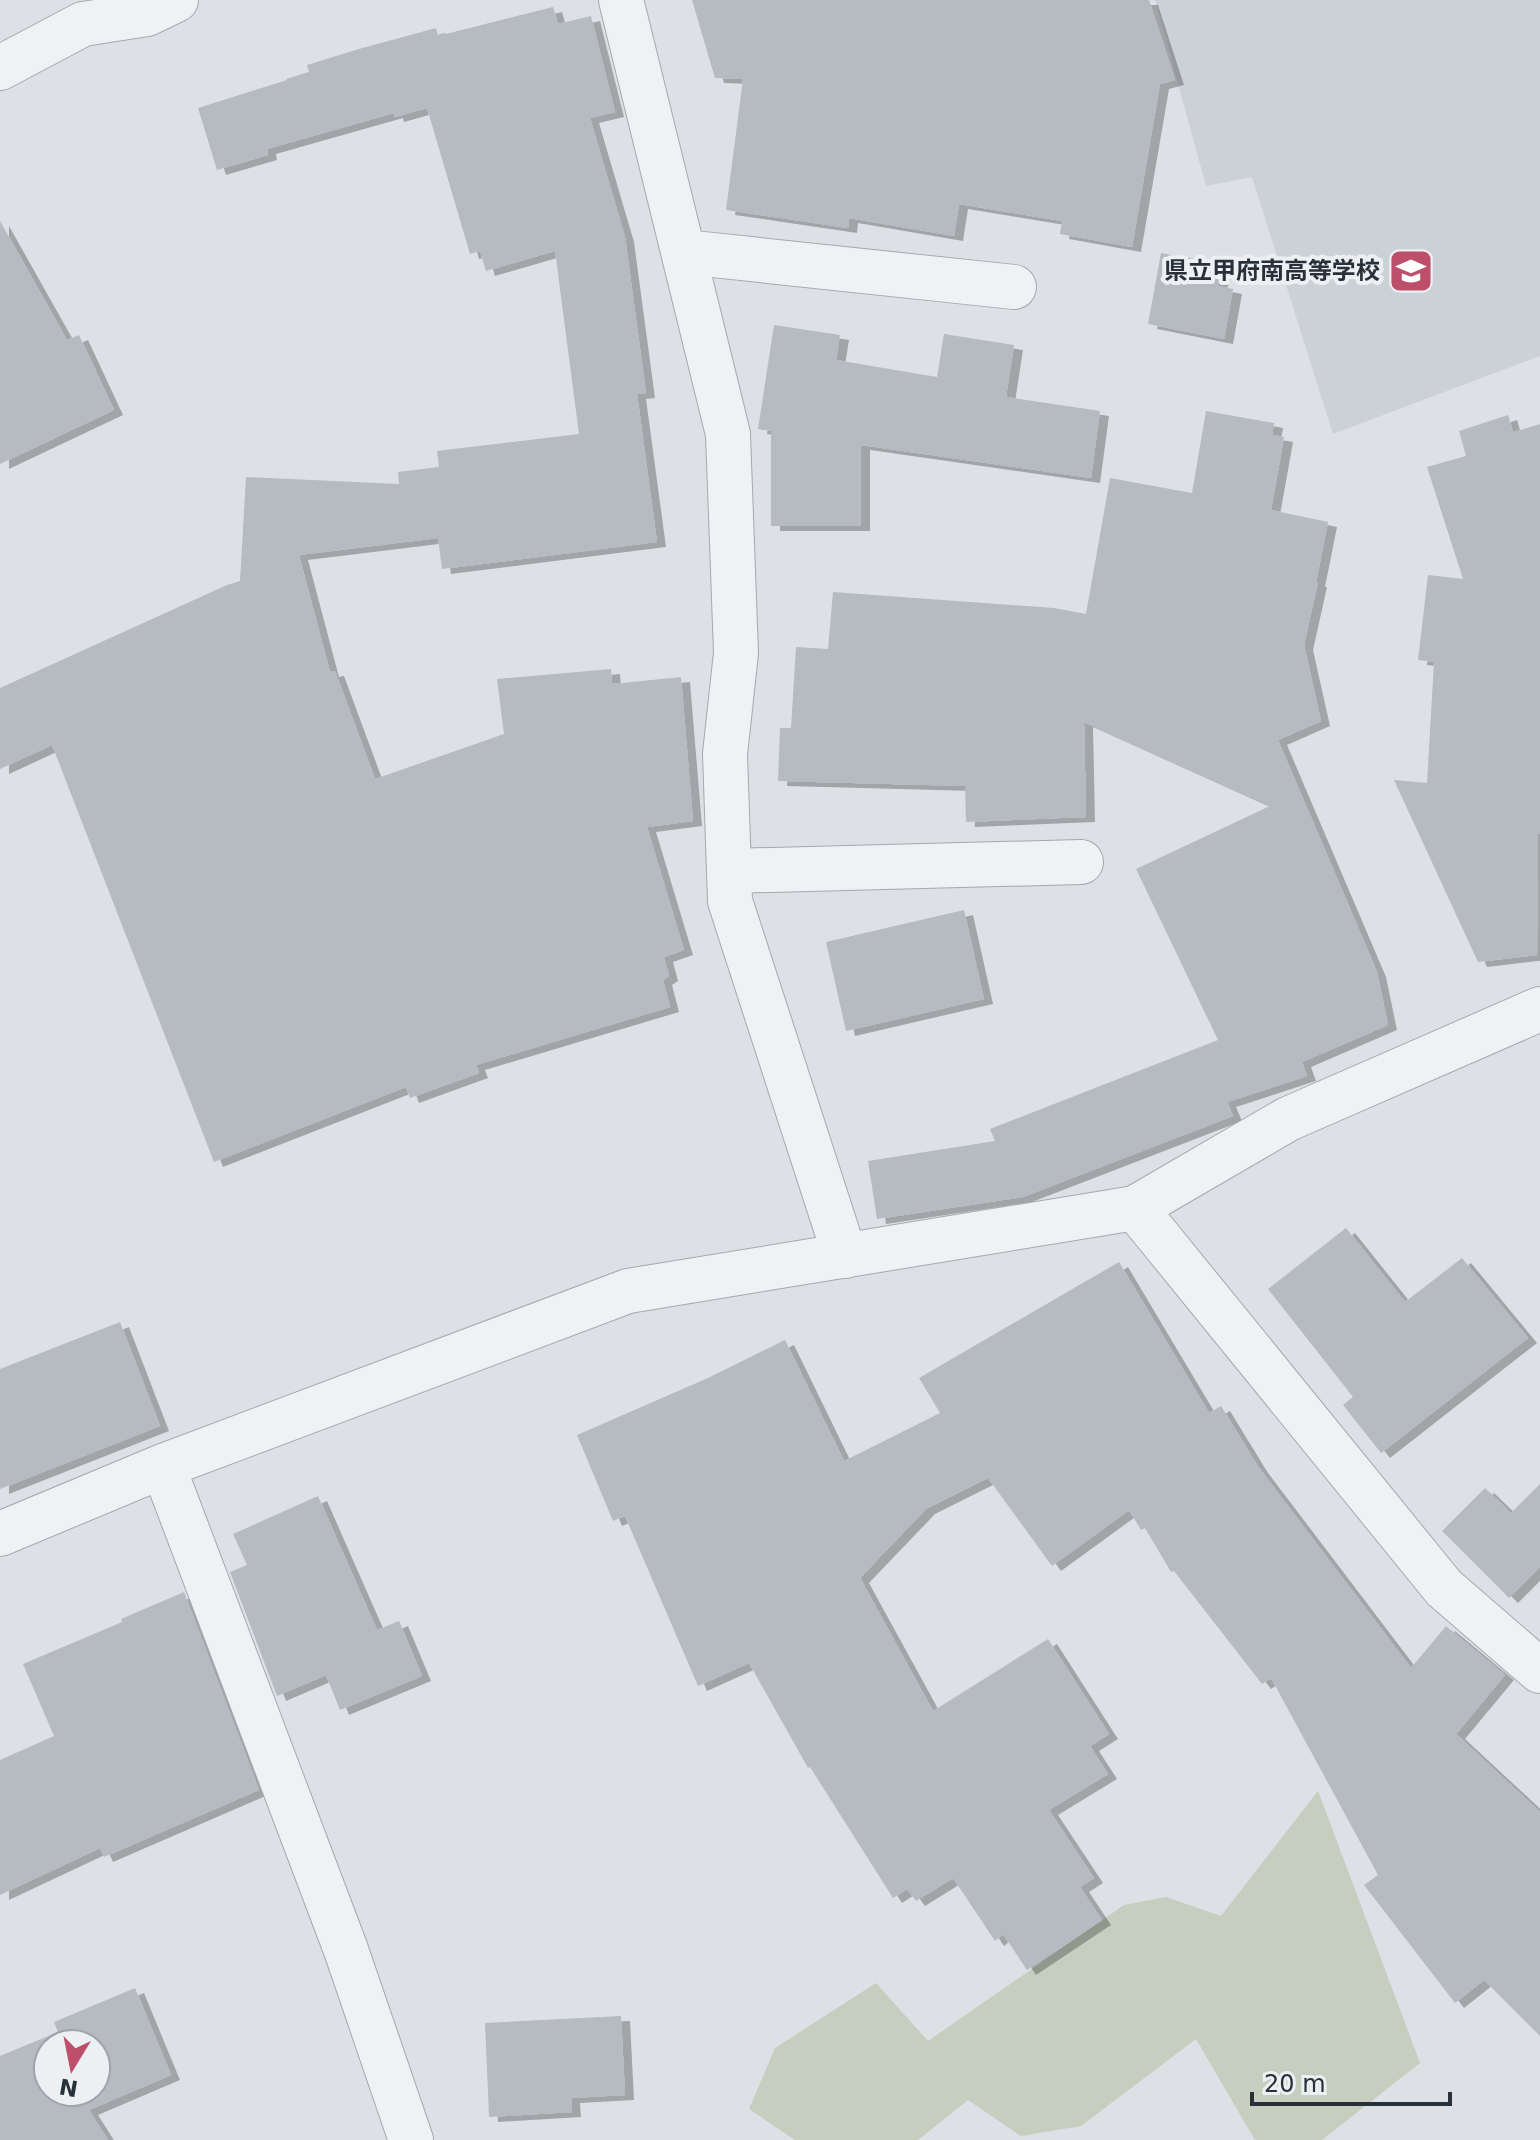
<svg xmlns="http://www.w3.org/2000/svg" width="1540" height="2140" viewBox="0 0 1540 2140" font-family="'DejaVu Sans','Noto Sans JP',sans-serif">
<defs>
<filter id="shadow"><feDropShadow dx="9" dy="5" stdDeviation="0" flood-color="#0004"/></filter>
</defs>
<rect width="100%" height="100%" fill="#dde1e5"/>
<path fill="#ccd1d6" d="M 1155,0 L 1540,0 L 1540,356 L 1333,434 L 1252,177 L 1206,186 Z"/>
<path fill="#c5cebf" d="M 1318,1791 L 1420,2063 L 1322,2140 L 1255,2140 L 1196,2039 L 1081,2126 L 1021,2136 L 968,2100 L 918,2140 L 795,2140 L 749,2109 L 775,2048 L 876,1983 L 928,2041 L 1124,1905 L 1166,1897 L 1221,1916 Z"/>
<path fill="#b5bbc1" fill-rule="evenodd" filter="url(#shadow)" d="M 692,0 L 1149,0 L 1175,80 L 1160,84 L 1132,247 L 1060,234 L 1062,221 L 959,204 L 954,236 L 849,218 L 848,228 L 726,210 L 743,79 L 715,78 Z
M 553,7 L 558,24 L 591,16 L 615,112 L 590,118 L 625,237 L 646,393 L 637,394 L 657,542 L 442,569 L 438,538 L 299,555 L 330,672 L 335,671 L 375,779 L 504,734 L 497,679 L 611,669 L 612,684 L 681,677 L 693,821 L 647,827 L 684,950 L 664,957 L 669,976 L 663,980 L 670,1007 L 476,1065 L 479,1073 L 410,1098 L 406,1087 L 214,1162 L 52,745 L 0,769 L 0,688 L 227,585 L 240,581 L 246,477 L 399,484 L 398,472 L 439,467 L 437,451 L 579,434 L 555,251 L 486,271 L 480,251 L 470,254 L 427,108 L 395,117 L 394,113 L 267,149 L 268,155 L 217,170 L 198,108 L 287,80 L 286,79 L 309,72 L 307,65 L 359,49 L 436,28 L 438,36 Z
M 0,221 L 67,340 L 79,335 L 114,410 L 0,464 Z
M 1161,253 L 1223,264 L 1218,286 L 1233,289 L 1224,339 L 1148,324 Z
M 774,325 L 840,335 L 836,360 L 937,377 L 944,334 L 1014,345 L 1006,397 L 1100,411 L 1091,478 L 861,445 L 861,526 L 771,526 L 771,431 L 758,429 Z
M 1206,411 L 1274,423 L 1272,435 L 1284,437 L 1271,510 L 1328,522 L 1316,582 L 1318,582 L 1304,645 L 1321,721 L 1278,740 L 1377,972 L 1388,1025 L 1302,1062 L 1307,1076 L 1227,1102 L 1233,1116 L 1023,1197 L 877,1219 L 868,1161 L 995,1141 L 990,1129 L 1218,1040 L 1136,869 L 1270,806 L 1084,722 L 1086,817 L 966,822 L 965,786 L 778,781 L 780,728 L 791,728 L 796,647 L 828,649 L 833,592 L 1054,608 L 1086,614 L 1110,478 L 1192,493 Z
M 1508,415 L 1513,432 L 1540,424 L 1540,833 L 1538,834 L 1537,955 L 1478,962 L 1394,780 L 1427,783 L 1434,662 L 1418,660 L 1428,575 L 1463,579 L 1427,467 L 1466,456 L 1459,431 Z
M 964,910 L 984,999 L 846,1031 L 826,942 Z
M 1346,1228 L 1405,1302 L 1462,1258 L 1528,1338 L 1381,1453 L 1343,1405 L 1353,1397 L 1268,1289 Z
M 1119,1262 L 1209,1413 L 1221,1406 L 1259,1468 L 1411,1668 L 1446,1626 L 1505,1675 L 1456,1734 L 1540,1812 L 1540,2036 L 1484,1980 L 1455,2003 L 1364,1885 L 1378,1875 L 1271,1678 L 1262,1684 L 1174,1571 L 1171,1572 L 1145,1528 L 1141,1530 L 1129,1510 L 1052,1566 L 988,1478 L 926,1509 L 860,1578 L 933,1711 L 1048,1639 L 1109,1734 L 1090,1746 L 1108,1774 L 1049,1810 L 1094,1878 L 1080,1887 L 1102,1920 L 1027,1970 L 1003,1934 L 995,1941 L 953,1878 L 916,1901 L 907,1889 L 893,1898 L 810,1767 L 808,1768 L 749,1663 L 698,1686 L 625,1516 L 613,1521 L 577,1435 L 708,1378 L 785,1340 L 844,1461 L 940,1413 L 919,1378 Z
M 120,1322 L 160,1426 L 0,1489 L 0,1369 Z
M 1540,1484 L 1540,1567 L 1509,1598 L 1442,1531 L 1485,1488 L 1511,1513 Z
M 318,1496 L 377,1630 L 399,1621 L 422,1676 L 340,1710 L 326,1675 L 277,1696 L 230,1572 L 247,1565 L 233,1534 Z
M 184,1592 L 259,1790 L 104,1857 L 100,1848 L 0,1895 L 0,1760 L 54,1736 L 23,1664 L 122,1622 L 121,1619 Z
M 135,1988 L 171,2075 L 89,2110 L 108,2140 L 0,2140 L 0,2056 L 58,2032 L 54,2022 ZM 48,2044 L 96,2044 L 96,2092 L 48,2092 Z
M 621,2016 L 625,2095 L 571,2098 L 572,2112 L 489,2117 L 485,2023 Z"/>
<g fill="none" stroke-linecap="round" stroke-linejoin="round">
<g stroke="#a3a9ae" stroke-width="46">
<path id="minor" d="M 621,0 L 728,434 L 736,653 L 725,754 L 730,901 L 845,1256
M 0,68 L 83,24 L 147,14 L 176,0
M 684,252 L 1014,287
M 729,871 L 1081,862
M 1135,1208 L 1444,1588 L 1540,1671
M 163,1466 L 346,1950 L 411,2140
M 0,1534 L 163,1466 L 628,1291 L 1135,1208 L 1288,1119 L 1540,1009"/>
</g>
<use href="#minor" stroke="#eff1f4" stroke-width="44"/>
</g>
<defs>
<g id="school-square" transform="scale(2.3)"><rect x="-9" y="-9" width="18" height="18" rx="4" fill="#bd4f6b" stroke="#ecf0f3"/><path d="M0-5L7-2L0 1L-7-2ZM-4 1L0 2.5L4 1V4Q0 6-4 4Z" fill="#fff"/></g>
</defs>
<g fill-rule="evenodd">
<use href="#school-square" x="1411" y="271"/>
</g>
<g text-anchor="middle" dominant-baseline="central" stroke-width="8" stroke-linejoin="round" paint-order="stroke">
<g font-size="24" font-weight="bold" fill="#28313a" stroke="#ecf0f3" text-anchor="end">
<text x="1380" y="271">県立甲府南高等学校</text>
</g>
</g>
<g transform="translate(72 2068) rotate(190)"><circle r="38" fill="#ecf0f3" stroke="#9ea4a9" stroke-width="2"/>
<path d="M0-6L14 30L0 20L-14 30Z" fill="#bd4f6b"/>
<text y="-12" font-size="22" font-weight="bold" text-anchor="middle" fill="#28313a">N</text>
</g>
<path d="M1252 2092v12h198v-12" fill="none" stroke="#28313a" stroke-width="4"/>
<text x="1264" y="2092" font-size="24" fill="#28313a" stroke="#ecf0f3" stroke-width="6" paint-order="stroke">20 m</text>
</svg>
